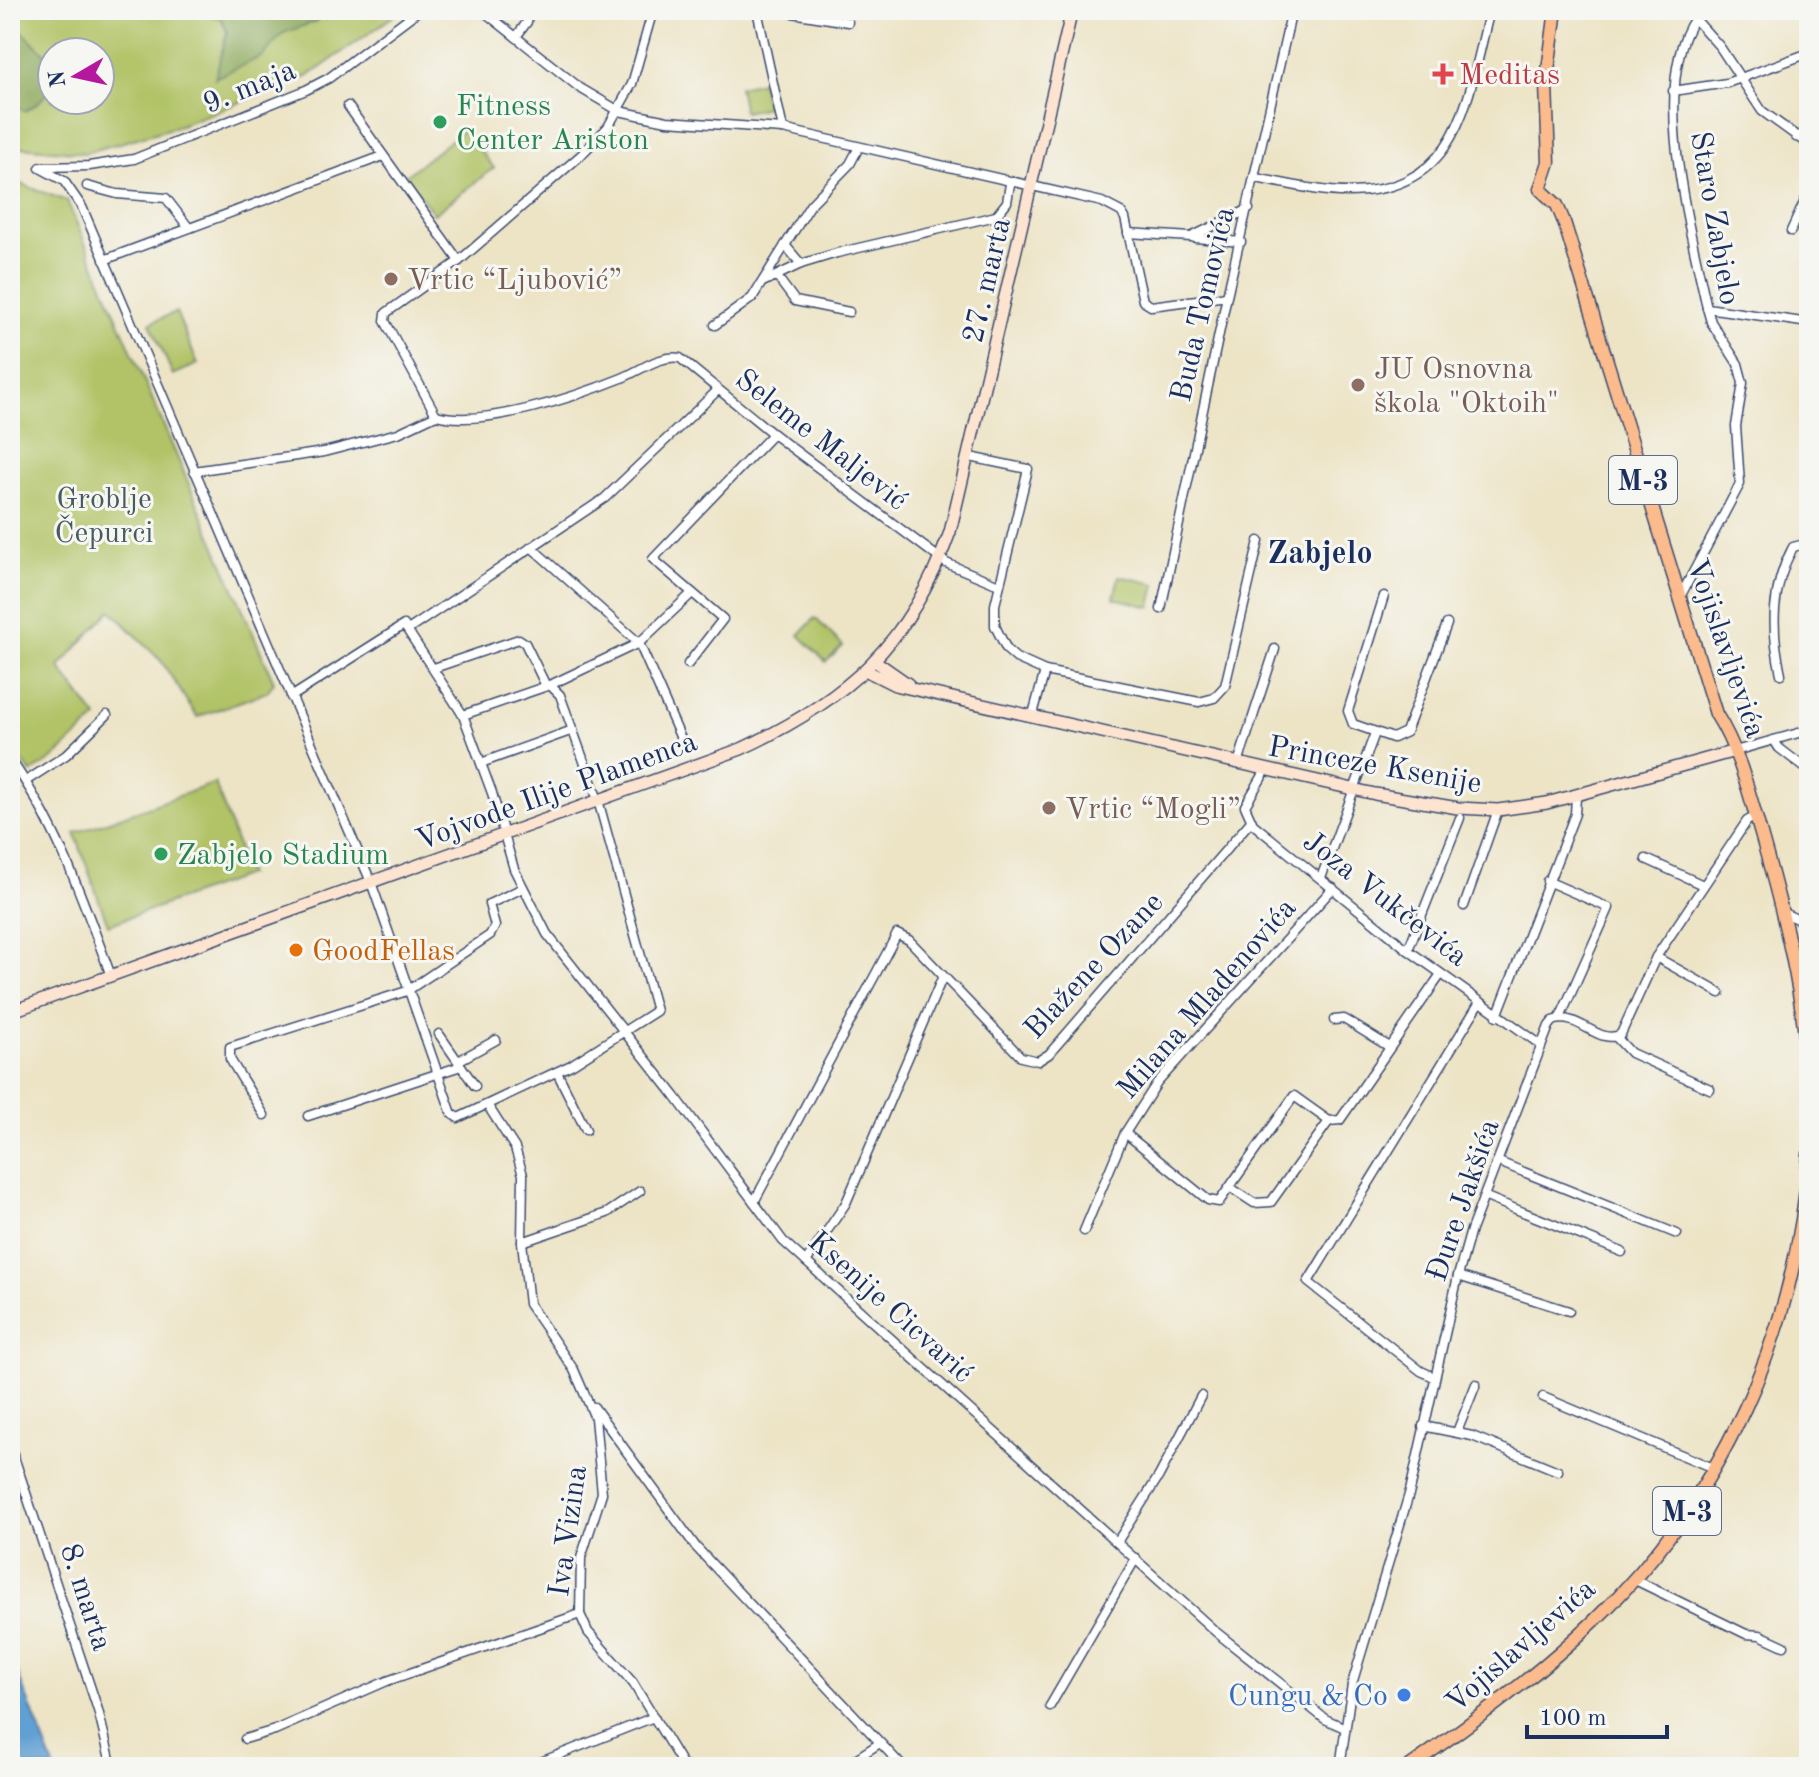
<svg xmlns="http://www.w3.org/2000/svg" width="1819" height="1777" viewBox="0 0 1819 1777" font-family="'Old Standard TT',serif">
<rect width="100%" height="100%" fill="#f6f6f2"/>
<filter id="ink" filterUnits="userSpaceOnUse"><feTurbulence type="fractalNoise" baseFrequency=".0125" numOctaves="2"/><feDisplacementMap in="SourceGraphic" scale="16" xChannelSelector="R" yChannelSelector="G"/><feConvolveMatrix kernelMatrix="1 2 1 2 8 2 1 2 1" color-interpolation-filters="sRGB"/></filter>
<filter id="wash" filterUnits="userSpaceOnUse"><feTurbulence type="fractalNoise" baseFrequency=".006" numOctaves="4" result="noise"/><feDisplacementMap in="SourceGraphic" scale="32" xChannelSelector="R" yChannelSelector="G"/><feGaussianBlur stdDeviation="1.8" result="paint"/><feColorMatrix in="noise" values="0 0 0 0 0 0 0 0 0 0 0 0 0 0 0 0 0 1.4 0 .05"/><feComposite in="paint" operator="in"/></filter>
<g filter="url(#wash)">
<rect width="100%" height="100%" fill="#ede4c6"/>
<!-- green -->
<g fill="#b1c366" stroke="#667962" stroke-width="2" fill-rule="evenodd">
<path d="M10,10H402L307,77L175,127L85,153L10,146ZM52,52H100V100H52Z"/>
<path d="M761,82L767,107L744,112L739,87Z"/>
<path d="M464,130L494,168L434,214L405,176Z"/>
<path d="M10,180L67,201L274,682L267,692L197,717L162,662L111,610L59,667L97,718L55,757L31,773L10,743Z"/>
<path d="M176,312L198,364L173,375L150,323Z"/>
<path d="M1119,576L1156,584L1151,607L1114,598Z"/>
<path d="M815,618L843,646L826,662L799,635Z"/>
<path d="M215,783L248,875L108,925L75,833Z"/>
</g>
<!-- forest -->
<g fill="#8ca95b" stroke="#546c5c" stroke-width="2">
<path d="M206,10H310L317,21L283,33L263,56L215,78L227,32L221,18L210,16Z"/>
<path d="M10,19L52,61C53,87 48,99 25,111L10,102Z"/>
</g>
<!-- water -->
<path fill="#61a0d3" stroke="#3e6898" stroke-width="2" d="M10,1654L54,1767H10Z"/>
</g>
<g filter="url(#ink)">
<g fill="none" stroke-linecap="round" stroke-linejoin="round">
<defs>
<g id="street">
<path d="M482,10L580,88L619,111L667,121L783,129L1102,202L1121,212L1125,218L1143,301L1151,306L1227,296"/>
<path d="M757,10L783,129"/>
<path d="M774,10L848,22"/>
<path d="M1687,10L1720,47L1762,111L1809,145"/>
<path d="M516,37L527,22L529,10"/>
<path d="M1673,91L1727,83L1809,53"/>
<path d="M348,106L459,261"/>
<path d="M1796,137L1809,131"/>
<path d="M41,167L89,166L134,159L306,90L329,78L419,10"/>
<path d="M40,168L64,181L82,207L371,882L452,1114L458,1118L571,1065L656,1011L598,800L560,695L550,685"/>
<path d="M1255,178C1285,183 1317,192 1347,192C1462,192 1467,98 1490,10"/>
<path d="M87,186L117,194L166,198L189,228"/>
<path d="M1791,231L1809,192"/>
<path d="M1128,233L1191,237L1249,209"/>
<path d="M1195,238L1241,242"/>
<path d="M785,245L801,264"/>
<path d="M104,260L383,156"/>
<path d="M778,278L795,301L849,312"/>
<path d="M765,281L801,264L837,253L996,216L1007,202L1010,184"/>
<path d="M1707,308L1809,323"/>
<path d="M715,325L752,298L811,204L850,164L858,149"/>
<path d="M436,415L385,321L386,313L459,261L581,155L608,127L632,84L653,10"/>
<path d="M970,457L1028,469L995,605V626L1007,650L1016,658L1045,671L1199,702L1214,698L1225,686L1259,541"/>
<path d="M194,471L324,452L398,433L436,415C484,428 575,397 622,378C641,370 659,355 680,358L773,434L946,563L999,585"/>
<path d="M531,547L639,643L682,741"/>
<path d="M1384,596L1348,711L1353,724L1393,738L1406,732L1447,624"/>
<path d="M1680,597L1740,484L1736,426L1743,383L1738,364L1711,322L1707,308C1691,232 1649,85 1695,18"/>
<path d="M1161,609L1227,296L1292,10"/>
<path d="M408,630L605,498L718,390"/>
<path d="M688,664L723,619L653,559L773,434"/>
<path d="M434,668L519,639L525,643L546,686"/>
<path d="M1781,674C1771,630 1771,588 1793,547L1809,543"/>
<path d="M291,697L404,625L463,715L492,793L514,869L547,934L675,1096L783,1241L1216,1632L1325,1719L1345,1728"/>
<path d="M1033,714L1045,671"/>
<path d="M463,715L550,685L639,643L691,594"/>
<path d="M1774,740L1779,748L1809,771"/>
<path d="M1735,751L1809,730"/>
<path d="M10,759C57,824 83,900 111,976"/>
<path d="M481,763L573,730"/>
<path d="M1238,763L1275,649"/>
<path d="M1266,770L1245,806L1253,824L1408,950L1541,1045"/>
<path d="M26,781L66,755L107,715"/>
<path d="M1646,859L1703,885"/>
<path d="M1321,878L1375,733"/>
<path d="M1547,881L1609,908L1560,1018"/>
<path d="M1464,906L1498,810"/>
<path d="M1783,913L1809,924"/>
<path d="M1408,950L1460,818"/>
<path d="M1656,957L1720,993"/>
<path d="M1497,1016L1575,814L1576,797"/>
<path d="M1334,1020L1344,1019L1388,1046"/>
<path d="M439,1034L475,1086"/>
<path d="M1616,1037L1631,1053L1710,1089"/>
<path d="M458,1061L496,1040"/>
<path d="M557,1072L586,1130"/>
<path d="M488,1106L515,1148L523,1175L522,1242L529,1304L574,1370L595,1418L602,1493L581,1558L580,1614L588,1632L633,1683L684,1767"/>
<path d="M264,1115L230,1059V1047L407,991L490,935L495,926L489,904L523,888"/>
<path d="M308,1116L461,1066"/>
<path d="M1125,1133L1208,1200L1219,1202L1294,1096L1329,1121L1340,1120L1441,974"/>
<path d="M1499,1162L1677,1234"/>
<path d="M1231,1188L1254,1203L1271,1202L1329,1121"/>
<path d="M1486,1197L1622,1252"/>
<path d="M754,1202L897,934L909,940L1021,1057L1038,1061L1049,1054L1251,821"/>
<path d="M1084,1231L1125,1133L1157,1083L1333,888"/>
<path d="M522,1242L607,1213L640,1191"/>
<path d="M806,1262L846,1203L943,976"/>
<path d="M1458,1276L1569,1311"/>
<path d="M1434,1377L1421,1371L1308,1282L1480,1002"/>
<path d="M1543,1397L1713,1468"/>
<path d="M594,1407L696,1547L903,1767"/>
<path d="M1423,1426L1472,1436L1558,1471"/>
<path d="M1457,1432L1476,1384"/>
<path d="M10,1445L98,1710L112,1767"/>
<path d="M1117,1542L1159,1476L1201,1396"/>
<path d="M1633,1579L1746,1634L1760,1635L1784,1646"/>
<path d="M1050,1706L1136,1558"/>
<path d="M245,1739L275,1730L387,1681L580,1614"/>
<path d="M528,1767L654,1717"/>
<path d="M843,1767L880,1743"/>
<path d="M1340,1767L1352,1684L1410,1491L1458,1276L1471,1230L1549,1026L1553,1021C1578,1011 1599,1047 1621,1034L1656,957L1747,821L1756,816"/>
</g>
<g id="secondary">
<path d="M875,661L908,684"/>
<path d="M867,671L895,685L1375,794L1458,808L1498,810L1547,803L1735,751"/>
<path d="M10,1012L741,749C847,700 910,644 950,532L1072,10"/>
</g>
<g id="primary">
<path d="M1556,10L1546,85L1549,162L1540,189L1557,205L1564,222L1716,714C1739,750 1749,793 1761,834C1784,915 1805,998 1809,1082"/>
<path d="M1409,1767C1473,1722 1538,1675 1595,1620C1721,1499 1798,1330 1809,1155"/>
</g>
</defs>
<!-- street casing -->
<use href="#street" stroke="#3a4a6e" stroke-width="11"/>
<!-- secondary casing -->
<use href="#secondary" stroke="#3a4a6e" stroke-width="14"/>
<!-- primary casing -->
<use href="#primary" stroke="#3a4a6e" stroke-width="15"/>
<!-- street -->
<use href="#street" stroke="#fff" stroke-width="8"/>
<!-- secondary -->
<use href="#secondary" stroke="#fde4d1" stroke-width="11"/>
<!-- primary -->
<use href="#primary" stroke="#fbbb8c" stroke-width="12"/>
</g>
</g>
<!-- markers -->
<path fill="#e0444e" stroke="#f6f6f2" stroke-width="3" d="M1439 62h8v8h8v8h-8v8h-8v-8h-8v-8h8z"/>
<g fill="#2e9e5b" stroke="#f6f6f2" stroke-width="3">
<circle cx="440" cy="122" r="8"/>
<circle cx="161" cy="854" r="8"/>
</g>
<g fill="#8d6e63" stroke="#f6f6f2" stroke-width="3">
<circle cx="391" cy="279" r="8"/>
<circle cx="1358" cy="385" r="8"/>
<circle cx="1049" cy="808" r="8"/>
</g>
<circle fill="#e8710a" stroke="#f6f6f2" stroke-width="3" cx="296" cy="950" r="8"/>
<circle fill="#3f7fe0" stroke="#f6f6f2" stroke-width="3" cx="1404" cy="1695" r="8"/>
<g text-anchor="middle" stroke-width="6" stroke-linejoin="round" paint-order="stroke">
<!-- shield labels -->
<g fill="#f6f6f2" stroke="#5d6b8a" stroke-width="2">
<rect x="1609" y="456" width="68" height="48" rx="6"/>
<rect x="1653" y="1487" width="68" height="48" rx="6"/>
</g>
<g font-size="28" font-weight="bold" fill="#1b2f5e">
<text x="1643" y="490">M-3</text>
<text x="1687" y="1521">M-3</text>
</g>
<!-- health labels -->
<g font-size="30" fill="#be3a42" stroke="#f6f6f2" text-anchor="start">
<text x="1459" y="84">Meditas</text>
</g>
<!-- street labels -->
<g font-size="30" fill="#1b2f5e" stroke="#f6f6f2">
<text transform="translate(249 86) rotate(-22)" y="10">9. maja</text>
<text transform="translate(1716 218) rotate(80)" y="10">Staro Zabjelo</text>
<text transform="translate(986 280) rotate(-77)" y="10">27. marta</text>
<text transform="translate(1202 304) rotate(-77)" y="10">Buda Tomovića</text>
<text transform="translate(822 439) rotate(38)" y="10">Seleme Maljević</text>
<text transform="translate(1727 648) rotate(71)" y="10">Vojislavljevića</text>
<text transform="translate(1375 764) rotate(10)" y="10">Princeze Ksenije</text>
<text transform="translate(556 790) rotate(-20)" y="10">Vojvode Ilije Plamenca</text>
<text transform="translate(1386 898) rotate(38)" y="10">Joza Vukčevića</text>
<text transform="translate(1093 965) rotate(-47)" y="10">Blažene Ozane</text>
<text transform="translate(1206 998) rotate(-49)" y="10">Milana Mladenovića</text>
<text transform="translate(1462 1200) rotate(-71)" y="10">Đure Jakšića</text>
<text transform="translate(891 1306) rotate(42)" y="10">Ksenije Cicvarić</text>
<text transform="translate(567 1531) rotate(-82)" y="10">Iva Vizina</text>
<text transform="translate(87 1597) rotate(72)" y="10">8. marta</text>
<text transform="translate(1520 1645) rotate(-41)" y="10">Vojislavljevića</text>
</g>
<!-- leisure labels -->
<g font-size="30" fill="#27864d" stroke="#f6f6f2" text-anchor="start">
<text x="456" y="115">Fitness<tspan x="456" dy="34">Center Ariston</tspan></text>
<text x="177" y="864">Zabjelo Stadium</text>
</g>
<!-- education labels -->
<g font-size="30" fill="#785e54" stroke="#f6f6f2" text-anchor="start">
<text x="407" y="289">Vrtic “Ljubović”</text>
<text x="1374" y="378">JU Osnovna<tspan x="1374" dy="34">škola "Oktoih"</tspan></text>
<text x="1065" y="818">Vrtic “Mogli”</text>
</g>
<!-- park labels -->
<g font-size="30" fill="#485b60" stroke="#f6f6f2">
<text x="104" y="508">Groblje<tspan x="104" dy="34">Čepurci</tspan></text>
</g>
<!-- food labels -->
<g font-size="30" fill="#c56008" stroke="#f6f6f2" text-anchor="start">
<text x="312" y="960">GoodFellas</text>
</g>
<!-- shop labels -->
<g font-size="30" fill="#366cbe" stroke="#f6f6f2" text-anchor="end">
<text x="1388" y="1705">Cungu &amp; Co</text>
</g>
<!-- neighbourhood labels -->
<g font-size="32" font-weight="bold" fill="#1b2f5e" stroke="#f6f6f2">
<text x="1320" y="563">Zabjelo</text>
</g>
</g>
<!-- margin -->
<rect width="1819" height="1777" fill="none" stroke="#f6f6f2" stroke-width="40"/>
<!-- north arrow -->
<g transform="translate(76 76) rotate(261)"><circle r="38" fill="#f6f6f2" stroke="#9ea6b7" stroke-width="2"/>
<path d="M0-6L14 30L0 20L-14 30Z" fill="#b5179e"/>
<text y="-12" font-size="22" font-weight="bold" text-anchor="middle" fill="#1b2f5e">N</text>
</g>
<!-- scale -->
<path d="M1527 1725v12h140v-12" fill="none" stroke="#1b2f5e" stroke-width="4"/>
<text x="1539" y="1725" font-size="24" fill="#1b2f5e" stroke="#f6f6f2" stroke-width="6" paint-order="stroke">100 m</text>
</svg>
